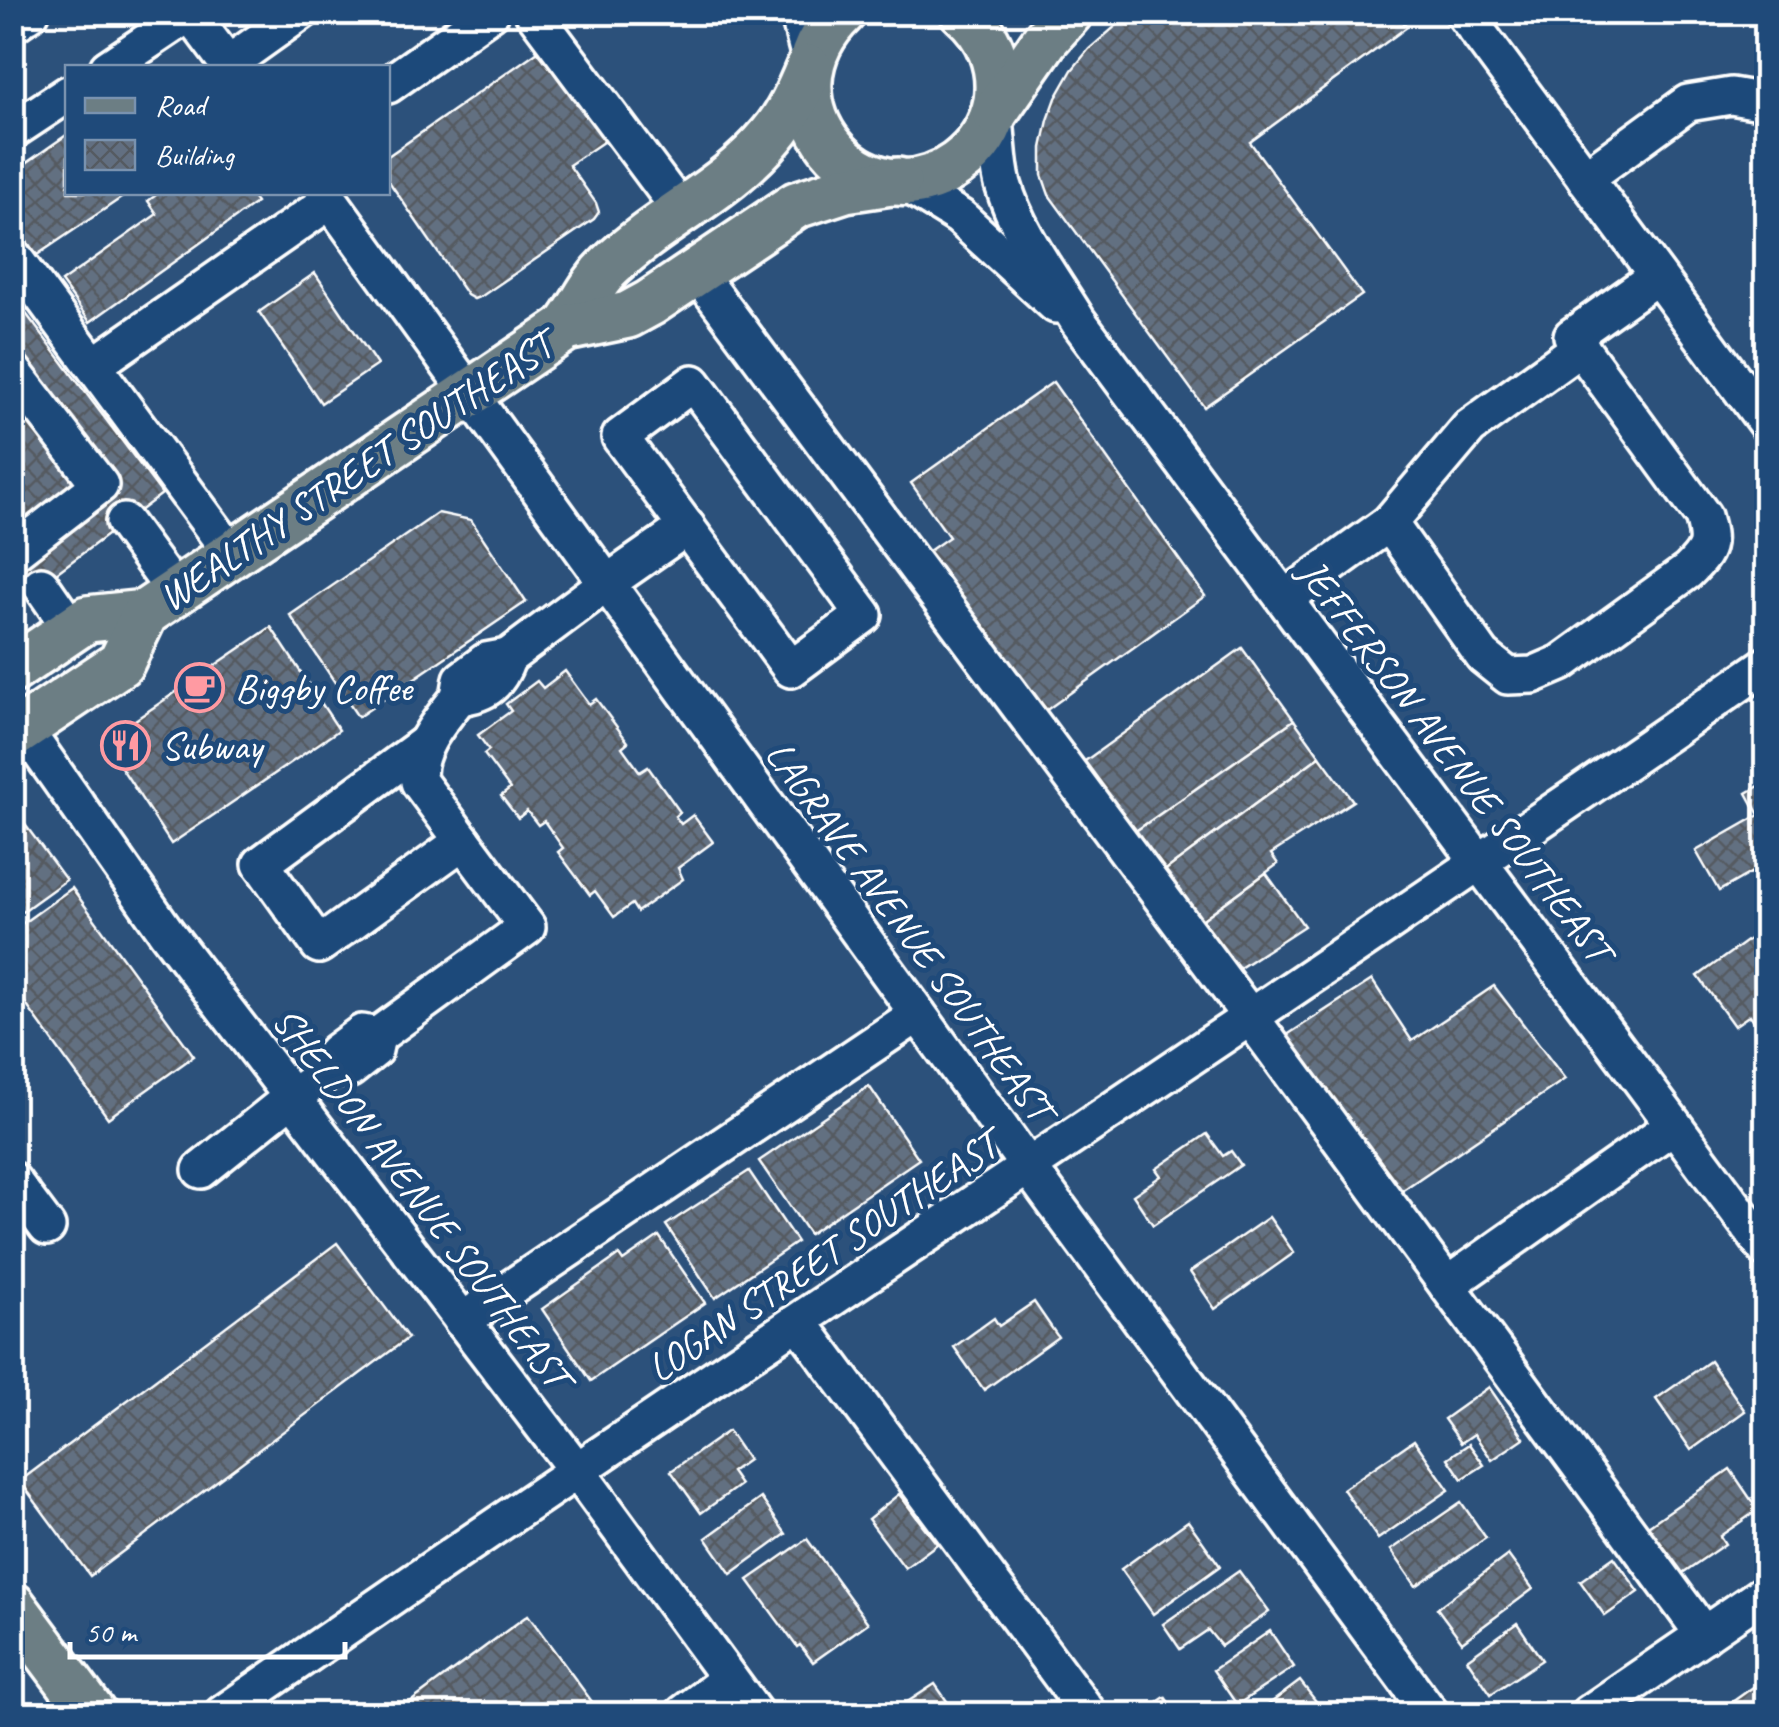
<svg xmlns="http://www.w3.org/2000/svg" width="1779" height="1727" viewBox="0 0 1779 1727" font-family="Caveat,sans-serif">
<defs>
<pattern id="building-cross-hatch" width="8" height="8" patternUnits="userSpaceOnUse" patternTransform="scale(2.5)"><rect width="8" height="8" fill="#626f81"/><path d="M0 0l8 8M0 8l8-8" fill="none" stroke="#555a61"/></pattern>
</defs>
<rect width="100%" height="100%" fill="#2c517b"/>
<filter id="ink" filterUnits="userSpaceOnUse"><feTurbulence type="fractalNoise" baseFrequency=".01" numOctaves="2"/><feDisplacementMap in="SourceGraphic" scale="20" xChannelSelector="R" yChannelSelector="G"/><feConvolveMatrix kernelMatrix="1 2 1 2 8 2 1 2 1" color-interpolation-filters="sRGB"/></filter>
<g filter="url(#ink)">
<!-- building -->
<g fill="url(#building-cross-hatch)" stroke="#fff" stroke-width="2.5">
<path d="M1132,12H1396L1407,27L1250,142L1362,295L1204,407L1049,195L1042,175V148L1048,120L1056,98L1072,70L1089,49Z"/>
<path d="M541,49L606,140L569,165L596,203L599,212L594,219L482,296L474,299L467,295L388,180V156Z"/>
<path d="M68,134V192H130L37,255L12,222V173Z"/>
<path d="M160,192H248L256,203L90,322L61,282L157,214L148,201Z"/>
<path d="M315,273L377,365L321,403L259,312Z"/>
<path d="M12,295L162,494L12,606Z"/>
<path d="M1053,382L1205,596L1041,714L926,553L949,537L911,483Z"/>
<path d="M438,513L471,520L526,602L358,717L290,615Z"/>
<path d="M271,627L339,730L171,844L117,761L122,729Z"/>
<path d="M1242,648L1294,720L1130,835L1078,766Z"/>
<path d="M565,671L589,704L596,699L628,742L622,747L640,772L648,767L680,812L675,816L681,824L693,815L713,842L678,868L683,879L637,912L632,904L614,917L595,891L590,895L558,852L563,848L544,821L538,825L527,811L518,818L501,796L510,789L484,754L489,750L478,735L511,711L506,704L537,681L543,688Z"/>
<path d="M1294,720L1320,756L1159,875L1130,835Z"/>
<path d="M1320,756L1353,801L1271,854L1278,864L1196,924L1159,875Z"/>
<path d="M1766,782V864L1719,891L1696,851L1759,815L1747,793Z"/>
<path d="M12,807L66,880L12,919Z"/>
<path d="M1266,873L1304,926L1232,973L1196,924Z"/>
<path d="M72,888L194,1056L108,1118L12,985V931Z"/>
<path d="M1752,937L1766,958V1038L1750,1015L1734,1026L1698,976Z"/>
<path d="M1372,980L1412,1041L1494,986L1565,1079L1397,1194L1284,1037Z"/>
<path d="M869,1086L919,1159L809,1234L759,1161Z"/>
<path d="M1207,1134L1223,1156L1231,1151L1241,1165L1153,1225L1133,1195L1161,1176L1156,1169Z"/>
<path d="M749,1171L797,1242L715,1298L666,1225Z"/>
<path d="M1269,1217L1294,1253L1215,1309L1190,1272Z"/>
<path d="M659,1236L705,1303L591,1381L542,1309L619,1255L623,1261Z"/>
<path d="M337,1243L408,1338L90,1576L20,1481Z"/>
<path d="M1034,1302L1058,1337L984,1390L954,1347L994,1318L999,1326Z"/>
<path d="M1710,1361L1745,1411L1691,1450L1656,1399Z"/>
<path d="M1489,1387L1524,1438L1492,1460L1474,1434L1461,1443L1444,1419Z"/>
<path d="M728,1431L748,1460L731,1472L740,1485L701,1513L671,1471Z"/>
<path d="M1414,1440L1449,1490L1378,1539L1343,1489Z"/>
<path d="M1469,1444L1484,1465L1462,1479L1448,1458Z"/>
<path d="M1730,1469L1758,1510L1720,1536L1725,1544L1678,1576L1645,1528Z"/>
<path d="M899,1494L937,1544L905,1568L868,1519Z"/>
<path d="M761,1498L786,1534L731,1574L706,1538Z"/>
<path d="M1461,1502L1486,1538L1416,1586L1391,1550Z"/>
<path d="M1188,1521L1220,1566L1153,1614L1121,1569Z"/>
<path d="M807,1539L868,1623L813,1662L800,1645L797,1647L748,1580Z"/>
<path d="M1508,1555L1533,1589L1462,1642L1437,1608Z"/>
<path d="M1614,1557L1639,1592L1605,1616L1580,1581Z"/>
<path d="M1239,1571L1269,1612L1221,1646L1208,1630L1180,1649L1163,1624Z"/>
<path d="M528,1615L601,1714H394Z"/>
<path d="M1517,1623L1542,1660L1491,1694L1467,1659Z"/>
<path d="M1270,1631L1294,1667L1237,1705L1213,1670Z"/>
<path d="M1766,1678V1714H1720L1718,1712Z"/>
<path d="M1300,1681L1326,1714H1256Z"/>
<path d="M935,1684L956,1714H889Z"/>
<path d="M1165,1697L1177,1714H1140Z"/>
</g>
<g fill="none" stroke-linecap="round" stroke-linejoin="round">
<defs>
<g id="minor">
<path d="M189,12L231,68"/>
<path d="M533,12L681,211"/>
<path d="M798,12L811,62"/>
<path d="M1463,12L1766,423"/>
<path d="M12,25L31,12"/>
<path d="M228,64L301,12"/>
<path d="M108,68L190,13"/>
<path d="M388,85L491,12"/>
<path d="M994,114C998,137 997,162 1003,184C1017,233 1052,278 1078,321L1766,1249"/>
<path d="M12,131L68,94"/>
<path d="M1585,178L1688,103L1731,96L1766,102"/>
<path d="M902,181L960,217L1056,305"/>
<path d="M324,192L1046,1191L1431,1714"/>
<path d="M12,255L232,554"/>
<path d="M696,271L1251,1018L1704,1635"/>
<path d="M94,365L330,201"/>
<path d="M12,370L100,485L16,550L12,545"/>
<path d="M693,383L864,615L791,669L620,437Z"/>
<path d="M124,522L175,592"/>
<path d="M1389,523L1483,656L1508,676L1533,675L1561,663L1688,571C1709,550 1711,544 1703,516L1572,336L1657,276"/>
<path d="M41,585L72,630"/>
<path d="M1284,599L1389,523L1470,427L1581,347"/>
<path d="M508,657L607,583L687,527"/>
<path d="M508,657C499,683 487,694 459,697L462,679L486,661Z"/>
<path d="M24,729L167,933L578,1472L755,1714"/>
<path d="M426,743L261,864L319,945L463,841"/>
<path d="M362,1033L377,1036L374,1050L350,1069L333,1068L336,1052Z"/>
<path d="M377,1036L527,927L419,782C413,751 441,720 459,697"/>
<path d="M201,1170L292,1097L333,1068"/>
<path d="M12,1180L47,1227"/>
<path d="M1447,1285L1674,1125"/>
<path d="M462,1321L918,1014"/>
<path d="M799,1322L1089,1714"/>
<path d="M222,1714C733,1359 1255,1020 1766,665"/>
<path d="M683,1714L729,1679"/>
<path d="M1588,1714L1766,1592"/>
</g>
<g id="major">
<path d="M843,12C751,100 864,231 957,164C979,148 992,127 997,101C1002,67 989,34 963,12"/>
<path d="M995,112L1045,40L1070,12"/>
<path d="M566,328C582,308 591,284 610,266C660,218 728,189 772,135C789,115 799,92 809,68"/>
<path d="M12,670L87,619L145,613"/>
<path d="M12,736L121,663L145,613L566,328L628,315L650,303L796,205L845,189L898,181"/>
<path d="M12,1605L93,1714"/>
</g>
</defs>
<!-- minor casing -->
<use href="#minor" stroke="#fff" stroke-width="42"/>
<!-- major casing -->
<use href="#major" stroke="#fff" stroke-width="52"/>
<!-- minor -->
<use href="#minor" stroke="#1f4a7a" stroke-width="35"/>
<!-- major -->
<use href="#major" stroke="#6c7e84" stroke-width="45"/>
</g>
</g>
<!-- icons -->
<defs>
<symbol id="cafe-ring" viewBox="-11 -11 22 22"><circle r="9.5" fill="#1f4a7a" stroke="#ff9aa2" stroke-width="1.5"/><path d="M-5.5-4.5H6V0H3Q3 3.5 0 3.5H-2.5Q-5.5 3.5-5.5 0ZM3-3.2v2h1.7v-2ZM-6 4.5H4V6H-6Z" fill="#ff9aa2"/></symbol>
<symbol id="restaurant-ring" viewBox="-11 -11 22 22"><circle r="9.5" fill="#1f4a7a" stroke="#ff9aa2" stroke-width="1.5"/><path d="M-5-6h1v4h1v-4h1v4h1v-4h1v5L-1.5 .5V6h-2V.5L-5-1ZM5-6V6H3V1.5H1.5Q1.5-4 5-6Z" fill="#ff9aa2"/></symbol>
</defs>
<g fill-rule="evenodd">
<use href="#cafe-ring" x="172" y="660" width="55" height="55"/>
<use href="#restaurant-ring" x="98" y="718" width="55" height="55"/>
</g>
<g text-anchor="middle" stroke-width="10" stroke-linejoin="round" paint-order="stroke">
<!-- street labels -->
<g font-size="40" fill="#fff" stroke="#1f4a7a">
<text transform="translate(355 471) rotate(-34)" y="14">WEALTHY STREET SOUTHEAST</text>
<text transform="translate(1456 760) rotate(53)" y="14">JEFFERSON AVENUE SOUTHEAST</text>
<text transform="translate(910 930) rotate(54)" y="14">LAGRAVE AVENUE SOUTHEAST</text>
<text transform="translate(422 1197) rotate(53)" y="14">SHELDON AVENUE SOUTHEAST</text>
<text transform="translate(822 1256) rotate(-34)" y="14">LOGAN STREET SOUTHEAST</text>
</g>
<!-- poi labels -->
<g font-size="40" fill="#fff" stroke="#1f4a7a" text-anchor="start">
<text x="235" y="701">Biggby Coffee</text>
<text x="161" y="759">Subway</text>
</g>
</g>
<!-- margin -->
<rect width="1779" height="1727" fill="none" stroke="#1f4a7a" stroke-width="50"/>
<rect x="25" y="25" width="1729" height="1677" fill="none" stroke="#fff" stroke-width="4" filter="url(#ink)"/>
<!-- legend -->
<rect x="65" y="65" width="325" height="130" fill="#1f4a7a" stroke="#7992af" stroke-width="2.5"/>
<rect x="85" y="98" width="50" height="15" fill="#6c7e84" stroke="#7992af" stroke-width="2.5"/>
<text x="155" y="115" font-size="30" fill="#ffffff">Road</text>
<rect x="85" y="140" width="50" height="30" fill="url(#building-cross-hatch)" stroke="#7992af" stroke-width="2.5"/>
<text x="155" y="165" font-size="30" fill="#ffffff">Building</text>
<!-- scale -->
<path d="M70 1642v15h275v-15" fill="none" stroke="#ffffff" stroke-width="5"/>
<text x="85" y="1642" font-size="30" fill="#ffffff" stroke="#1f4a7a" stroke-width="8" paint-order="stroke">50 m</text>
</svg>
